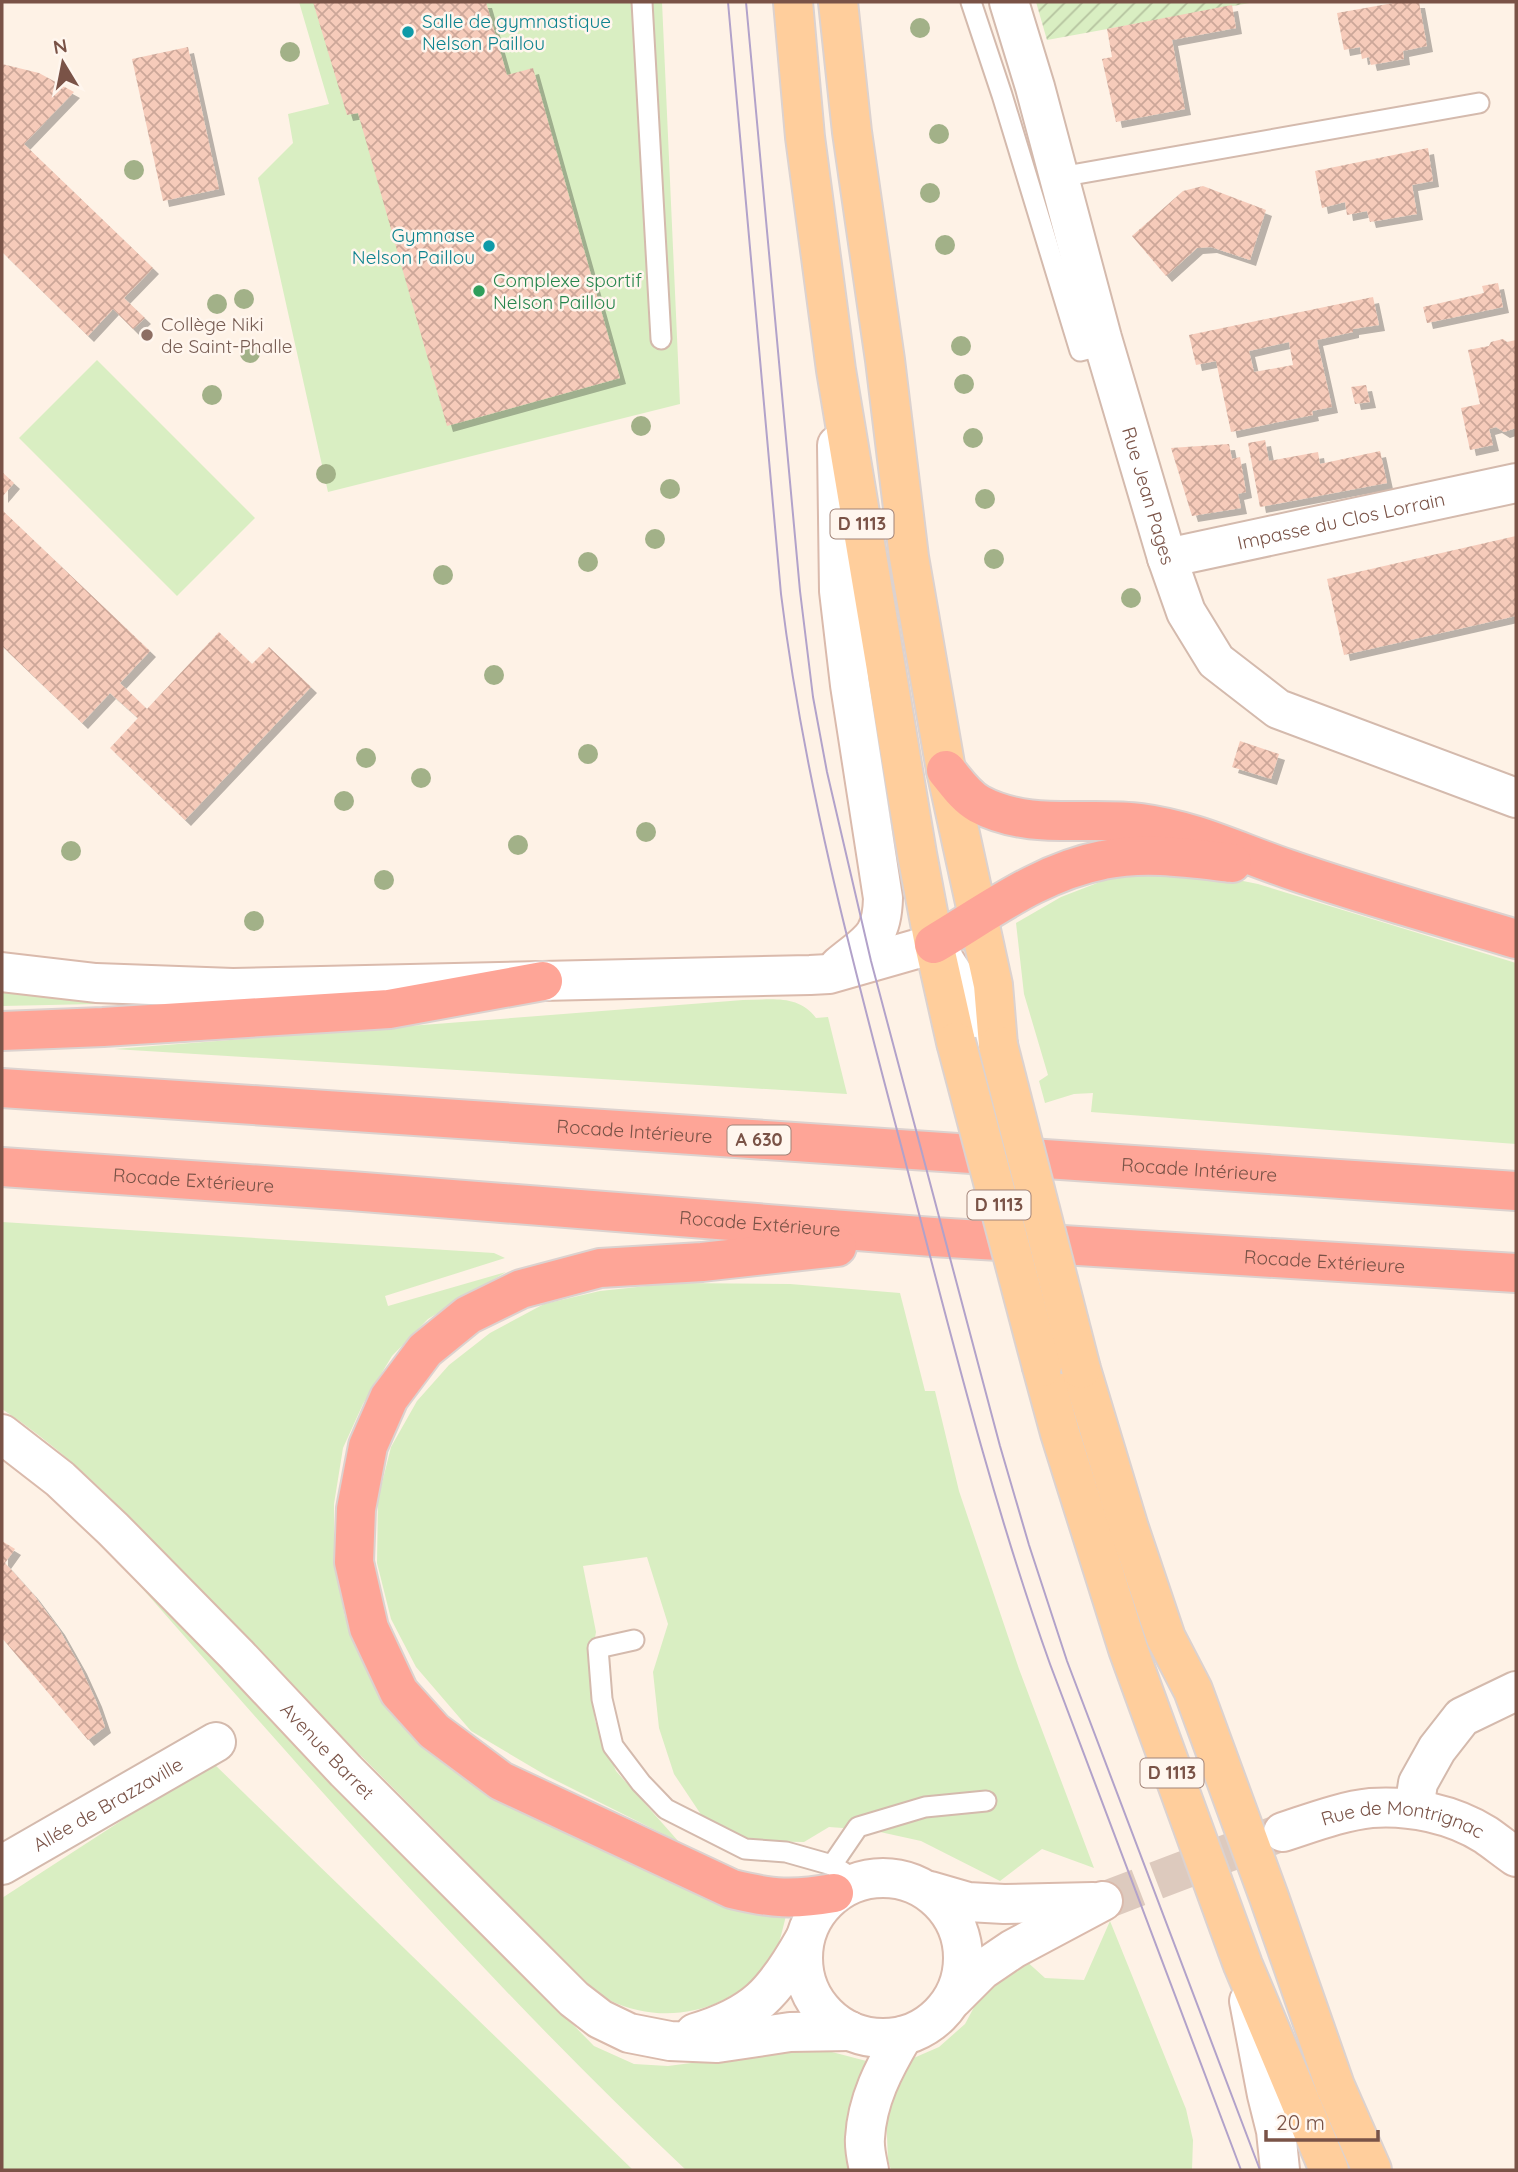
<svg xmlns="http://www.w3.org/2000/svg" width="1518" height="2172" viewBox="0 0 1518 2172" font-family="Quicksand,sans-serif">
<defs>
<pattern id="garden-furrows" width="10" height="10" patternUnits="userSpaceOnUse" patternTransform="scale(1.75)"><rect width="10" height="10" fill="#d9eec2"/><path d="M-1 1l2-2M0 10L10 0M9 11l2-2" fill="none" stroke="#b5c39f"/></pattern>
<pattern id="building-cross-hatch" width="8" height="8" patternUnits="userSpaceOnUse" patternTransform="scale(1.75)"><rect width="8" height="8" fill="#f6cbba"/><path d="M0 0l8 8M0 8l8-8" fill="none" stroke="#cca799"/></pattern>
<filter id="shadow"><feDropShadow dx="6" dy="6" stdDeviation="0" flood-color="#0004"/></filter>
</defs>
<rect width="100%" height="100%" fill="#fef2e6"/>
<!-- grass -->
<g fill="#d9eec2">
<path d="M299,2H662L680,404L328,492L258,178L293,143L288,114L329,104Z"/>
<path d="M97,360L255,518L177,596L19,438Z"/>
<path d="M1148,873H1203L1258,884L1516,963V1144L1091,1112L1093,1093L1074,1094L1045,1103L1039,1081L1048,1075L1024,994L1016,923L1061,897L1105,880Z"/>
<path d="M2,982L101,995L96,1004L2,1006Z"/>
<path d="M743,1000C771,1000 798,994 816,1018L828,1017L847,1094L114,1049Z"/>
<path d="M2,1222L494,1253L505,1258L385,1296L388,1306L506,1272L428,1319L392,1356L363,1404L343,1448L334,1504V1561L345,1617L368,1669L403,1722L787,1912C783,1926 780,1946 772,1958C735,2011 667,2028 609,2000C597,1994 585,1983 574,1974C467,1860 354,1750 244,1637C167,1558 95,1470 2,1409Z"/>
<path d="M675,1283L790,1284L900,1293L925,1391H935L959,1491L1019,1669L1094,1868L1042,1849L1000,1881L921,1841L871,1830L829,1827L804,1842L753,1841L704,1819L674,1774L659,1728L653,1672L668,1624L647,1557L583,1566L596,1632L590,1666L595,1721L616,1771L679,1842L547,1776L471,1731L416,1667L391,1619L377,1563L378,1499L391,1447L417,1401L449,1365L490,1333L544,1304L600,1291Z"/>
<path d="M119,1562L594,2046L634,2064L668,2066L730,2058L810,2042L832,2052L874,2063L847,2154L849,2170H686C484,1980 302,1770 119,1562Z"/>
<path d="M212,1762L633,2170H2V1898Z"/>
<path d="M1110,1921L1186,2109L1193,2140L1192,2170H891L888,2160L886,2113L909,2060L939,2047L965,2024L987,1983L1024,1959L1045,1978L1084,1980Z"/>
</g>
<!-- garden -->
<path fill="url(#garden-furrows)" d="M1036,2H1255L1047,40Z"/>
<!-- building -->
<g fill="url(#building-cross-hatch)" fill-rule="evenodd" filter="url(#shadow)">
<path d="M313,2H486L507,75L533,68L620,378L447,426L358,113L347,115Z"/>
<path d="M1399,2H1419L1427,46L1403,51L1404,59L1371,65L1369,57L1362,59L1360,47L1344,50L1337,13Z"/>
<path d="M1232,5L1236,28L1172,40L1185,109L1116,122L1102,59L1112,57L1107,29Z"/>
<path d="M188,47L219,189L163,201L132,59Z"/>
<path d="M2,64L39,73L74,92L24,144L153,268L124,298L145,318L133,329L113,309L88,336L2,252Z"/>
<path d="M1428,148L1433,181L1412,185L1417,214L1370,222L1367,211L1347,215L1345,202L1322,208L1315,171Z"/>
<path d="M1203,186L1266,210L1250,260L1211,247L1197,248L1166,276L1132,236L1183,191Z"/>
<path d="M1498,283L1503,307L1427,323L1423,307L1484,293L1482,286Z"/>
<path d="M1373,297L1379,325L1353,329V332L1317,340L1332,407L1312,411L1313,415L1231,432L1216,361L1196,365L1189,335ZM1289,342L1293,365L1254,372L1249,351Z"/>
<path d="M1503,339L1507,342L1516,340V428L1504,432L1496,427L1489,429L1493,445L1470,450L1461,408L1480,404L1468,350L1489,346L1491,342Z"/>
<path d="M1366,385L1370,402L1355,404L1351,387Z"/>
<path d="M1265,440L1269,461L1318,452L1320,464L1380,451L1387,483L1260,507L1248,443Z"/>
<path d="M1229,444L1232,459L1240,457L1246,492L1238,494L1241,508L1192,516L1171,448Z"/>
<path d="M2,472L14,483L2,497Z"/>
<path d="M2,510L150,651L120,683L147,709L219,632L252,664L269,647L311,687L185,820L110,748L138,718L110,693L82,723L2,646Z"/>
<path d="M1516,536V616L1344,655L1327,579Z"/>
<path d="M1240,741L1279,754L1271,779L1232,767Z"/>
<path d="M2,1541L15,1549L5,1563L33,1594L59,1629L81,1668L96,1701L105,1727L88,1740L2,1638Z"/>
</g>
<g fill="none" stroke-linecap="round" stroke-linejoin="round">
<!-- secondary-tunnel -->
<path stroke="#ddcabe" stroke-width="38" stroke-dasharray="38 19" stroke-linecap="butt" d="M1103,1901L1280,1833"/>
<defs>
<g id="lane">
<path d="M642,2L661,339"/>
<path d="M971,2L1002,95L1080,351L1104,345"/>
<path d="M1060,177L1479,103"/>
<path d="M634,1640L598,1648L602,1699L613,1746L641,1783L666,1809L745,1849L786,1852L832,1865L858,1827L925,1807L986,1801"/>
<path d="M832,1865L857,1881"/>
</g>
<g id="street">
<path id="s1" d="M1009,2L1035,87L1102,338L1167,558L1186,612L1216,661L1278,709L1516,798"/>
<path id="s2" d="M1167,558L1516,483"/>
<path d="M1414,1809L1418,1783L1437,1749L1462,1717L1516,1691"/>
<path id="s3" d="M2,1865L216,1742"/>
</g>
<g id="secondary">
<path d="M837,445L839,591L850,685L883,898C882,939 869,941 839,966"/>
<path d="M2,972L96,983L233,988L810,975L829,974L934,944L998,1045"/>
<path id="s4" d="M2,1434L60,1479L113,1529L237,1655L346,1771L574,1999L600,2019L629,2033L670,2041L717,2043L790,2032L850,2031"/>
<path id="s5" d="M1283,1832C1311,1823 1342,1811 1371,1808C1409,1805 1453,1814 1486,1835C1496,1842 1506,1850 1516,1857"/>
<circle cx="883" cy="1958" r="80"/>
<path d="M930,1891L968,1902L1004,1904L1093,1902"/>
<path d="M953,1999L982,1970L1013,1949L1103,1901"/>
<path d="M1249,2001L1267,2095L1276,2131L1280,2170"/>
<path d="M695,2033C755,2015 774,1993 804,1940"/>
<path d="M869,2170C867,2160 864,2148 865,2138C867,2100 884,2068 903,2036"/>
</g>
<g id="primary">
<path d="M793,2L805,137L836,370L917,854L934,944L956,1042"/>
<path d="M838,2L852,132L885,360L909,557L946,770L993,985L998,1045"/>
<path d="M1042,1367L1060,1433L1128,1649L1243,1965L1329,2170"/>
<path d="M1081,1369L1129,1528L1166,1638L1193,1690L1269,1897L1335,2086L1372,2170"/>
</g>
<g id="highway">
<path d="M946,770C956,782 965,796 979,804C1029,831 1088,816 1141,823C1194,830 1238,852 1288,869C1363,895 1440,916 1516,939"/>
<path d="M934,944C988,912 1040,872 1103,860C1145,851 1190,858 1232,863"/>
<path d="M2,1031L103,1027L389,1009L543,981"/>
<path id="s6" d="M2,1088L1516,1191"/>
<path id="s7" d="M2,1167L351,1191L933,1237L1516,1273"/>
<path d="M834,1893C793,1900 773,1899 732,1889L501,1781L434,1731L399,1692L369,1628L354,1562L356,1509L368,1446L389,1398L425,1350L468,1315L521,1289L600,1268L702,1262L837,1247"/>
</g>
</defs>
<!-- lane casing -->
<use href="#lane" stroke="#d4baad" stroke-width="23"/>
<!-- street casing -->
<use href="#street" stroke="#d4baad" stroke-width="42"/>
<!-- secondary casing -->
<use href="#secondary" stroke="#dabaac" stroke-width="42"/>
<!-- primary casing -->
<use href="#primary" stroke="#dcd2cf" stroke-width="42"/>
<!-- highway casing -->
<use href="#highway" stroke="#dcd2cf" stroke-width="42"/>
<!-- lane -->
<use href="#lane" stroke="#fff" stroke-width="19"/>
<!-- street -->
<use href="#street" stroke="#fff" stroke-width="38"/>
<!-- secondary -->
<use href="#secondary" stroke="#fff" stroke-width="38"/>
<!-- primary -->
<use href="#primary" stroke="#ffce9c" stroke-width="38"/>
<!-- highway -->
<use href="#highway" stroke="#fea597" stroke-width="38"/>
<!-- tram -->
<g stroke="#b2a2ca" stroke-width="2">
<path d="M728,2L781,594C805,789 857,979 907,1168C951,1335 992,1502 1050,1664L1241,2170"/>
<path d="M746,2L800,591L813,697L827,772L871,961L1000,1446L1029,1545L1067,1661L1260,2170"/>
</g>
<defs>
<g id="primary-bridge">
<path d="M956,1042L1042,1367"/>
<path d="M998,1045L1081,1369"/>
</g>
</defs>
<!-- primary-bridge casing -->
<use href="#primary-bridge" stroke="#dcd2cf" stroke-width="42" stroke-linecap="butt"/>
<!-- primary-bridge -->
<use href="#primary-bridge" stroke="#ffce9c" stroke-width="38"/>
</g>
<!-- trees -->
<g fill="#a2b188">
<circle cx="920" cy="28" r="10"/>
<circle cx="290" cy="52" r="10"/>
<circle cx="939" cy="134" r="10"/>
<circle cx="134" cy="170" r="10"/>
<circle cx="930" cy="193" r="10"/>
<circle cx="945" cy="245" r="10"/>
<circle cx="244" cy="299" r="10"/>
<circle cx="217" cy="304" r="10"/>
<circle cx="961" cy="346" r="10"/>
<circle cx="250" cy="353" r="10"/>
<circle cx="964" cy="384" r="10"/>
<circle cx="212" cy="395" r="10"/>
<circle cx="641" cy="426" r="10"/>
<circle cx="973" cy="438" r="10"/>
<circle cx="326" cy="474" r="10"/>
<circle cx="670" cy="489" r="10"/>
<circle cx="985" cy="499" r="10"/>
<circle cx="655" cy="539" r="10"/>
<circle cx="994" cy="559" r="10"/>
<circle cx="588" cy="562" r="10"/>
<circle cx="443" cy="575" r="10"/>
<circle cx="1131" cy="598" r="10"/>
<circle cx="494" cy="675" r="10"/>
<circle cx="588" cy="754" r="10"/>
<circle cx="366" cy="758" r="10"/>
<circle cx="421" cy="778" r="10"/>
<circle cx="344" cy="801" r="10"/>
<circle cx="646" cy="832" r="10"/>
<circle cx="518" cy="845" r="10"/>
<circle cx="71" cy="851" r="10"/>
<circle cx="384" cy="880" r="10"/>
<circle cx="254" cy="921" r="10"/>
</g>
<!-- markers -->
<g fill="#0f9aa8" stroke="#fff6ee" stroke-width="2.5">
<circle cx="408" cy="32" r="7"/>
<circle cx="489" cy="246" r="7"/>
</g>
<circle fill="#2e9e5b" stroke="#fff6ee" stroke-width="2.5" cx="479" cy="291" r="7"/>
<circle fill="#8d6e63" stroke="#fff6ee" stroke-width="2.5" cx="147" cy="335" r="7"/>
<g text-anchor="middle" stroke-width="5" stroke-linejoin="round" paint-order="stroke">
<!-- shield labels -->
<g fill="#fff6ee" stroke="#a28479" stroke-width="2">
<rect x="830.5" y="509.5" width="63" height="29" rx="5"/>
<rect x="727.5" y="1125.5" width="63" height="29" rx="5"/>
<rect x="967.5" y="1190.5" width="63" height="29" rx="5"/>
<rect x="1140.5" y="1758.5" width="63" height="29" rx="5"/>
</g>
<g font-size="18" font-weight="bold" fill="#7a5347">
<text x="862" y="530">D 1113</text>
<text x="759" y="1146">A 630</text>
<text x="999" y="1211">D 1113</text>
<text x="1172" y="1779">D 1113</text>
</g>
<!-- culture labels -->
<g font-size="19" fill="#0d838f" stroke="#fff6ee" text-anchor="start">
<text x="422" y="28">Salle de gymnastique<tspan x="422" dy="22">Nelson Paillou</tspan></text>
<text x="475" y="242" text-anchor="end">Gymnase<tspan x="475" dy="22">Nelson Paillou</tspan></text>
</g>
<!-- leisure labels -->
<g font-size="19" fill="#27864d" stroke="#fff6ee" text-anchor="start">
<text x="493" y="287">Complexe sportif<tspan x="493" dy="22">Nelson Paillou</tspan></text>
</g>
<!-- education labels -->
<g font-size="19" fill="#785e54" stroke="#fff6ee" text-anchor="start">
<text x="161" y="331">Collège Niki<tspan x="161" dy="22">de Saint-Phalle</tspan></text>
</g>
<!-- street labels -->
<g font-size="19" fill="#7a5347" stroke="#fff6ee">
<text dy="7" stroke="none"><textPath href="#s1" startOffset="513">Rue Jean Pages</textPath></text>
<text dy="7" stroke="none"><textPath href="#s2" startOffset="178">Impasse du Clos Lorrain</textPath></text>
<text dy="7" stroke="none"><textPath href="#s6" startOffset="634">Rocade Intérieure</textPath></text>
<text dy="7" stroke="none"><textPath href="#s6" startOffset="1200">Rocade Intérieure</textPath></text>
<text dy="7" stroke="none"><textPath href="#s7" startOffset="192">Rocade Extérieure</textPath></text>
<text dy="7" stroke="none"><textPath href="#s7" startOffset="760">Rocade Extérieure</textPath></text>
<text dy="7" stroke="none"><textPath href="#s7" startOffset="1326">Rocade Extérieure</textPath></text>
<text dy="7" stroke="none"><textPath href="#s4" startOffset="455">Avenue Barret</textPath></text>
<text dy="7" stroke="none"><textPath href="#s3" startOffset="122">Allée de Brazzaville</textPath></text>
<text dy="7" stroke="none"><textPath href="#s5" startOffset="124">Rue de Montrignac</textPath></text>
</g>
</g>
<!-- border -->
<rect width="1518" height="2172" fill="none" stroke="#7a5347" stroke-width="7"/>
<!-- north arrow -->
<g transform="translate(63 63) rotate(350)" stroke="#fff6ee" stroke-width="5" paint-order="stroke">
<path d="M0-5L12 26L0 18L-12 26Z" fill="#7a5347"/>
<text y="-10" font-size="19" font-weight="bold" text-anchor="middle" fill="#7a5347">N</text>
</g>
<!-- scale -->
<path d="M1266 2130v10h112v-10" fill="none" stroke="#7a5347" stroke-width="3.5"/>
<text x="1276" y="2130" font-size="21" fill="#7a5347" stroke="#fff6ee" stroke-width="5" paint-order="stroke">20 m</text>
</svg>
